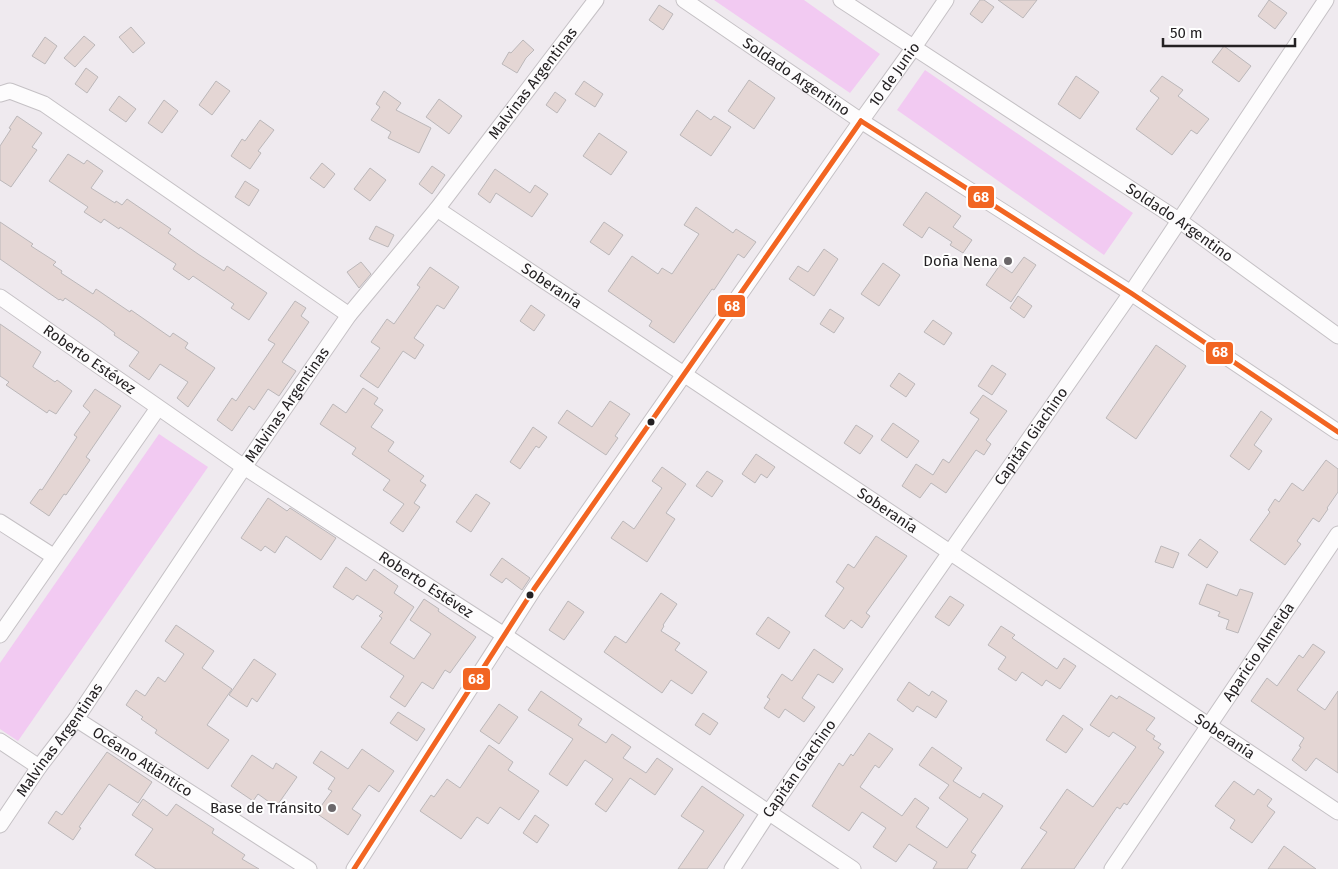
<svg xmlns="http://www.w3.org/2000/svg" width="1338" height="869" viewBox="0 0 1338 869" font-family="'Fira Sans',sans-serif">
<rect width="100%" height="100%" fill="#efeaef"/>
<!-- green -->
<g fill="#f2caf2">
<path d="M714,0H804L880,54L850,93Z"/>
<path d="M925,70L1133,213L1104,255L897,110Z"/>
<path d="M159,434L208,467L18,741L0,729V663Z"/>
</g>
<!-- building -->
<g fill="#e4d6d4" stroke="#bbb7b9">
<path d="M980,0H984L994,7L982,23L970,14Z"/>
<path d="M998,0H1037L1023,18Z"/>
<path d="M1269,0L1287,13L1275,29L1258,16Z"/>
<path d="M659,5L673,14L663,30L649,20Z"/>
<path d="M131,27L145,43L133,53L119,37Z"/>
<path d="M84,36L95,45L75,67L64,58Z"/>
<path d="M45,37L57,46L45,64L32,56Z"/>
<path d="M523,40L534,50L526,58L517,73L502,64L509,52L511,53Z"/>
<path d="M1224,46L1251,66L1239,82L1212,62Z"/>
<path d="M86,68L98,77L87,93L75,84Z"/>
<path d="M1076,76L1099,92L1080,119L1058,104Z"/>
<path d="M1162,76L1183,90L1178,96L1209,119L1197,134L1191,130L1172,155L1136,129L1159,98L1150,91Z"/>
<path d="M749,80L775,98L754,129L728,111Z"/>
<path d="M216,81L230,91L212,115L199,105Z"/>
<path d="M584,81L603,94L595,107L575,94Z"/>
<path d="M384,91L401,103L396,110L431,128L419,153L388,138L391,132L371,120L380,107L376,104Z"/>
<path d="M555,92L566,100L557,113L546,105Z"/>
<path d="M119,96L136,109L126,122L109,110Z"/>
<path d="M439,99L462,116L449,134L426,117Z"/>
<path d="M164,100L178,111L162,133L148,123Z"/>
<path d="M697,110L711,120L714,116L731,127L711,156L680,135Z"/>
<path d="M17,116L42,133L32,147L37,150L11,187L0,180V146L11,129L9,128Z"/>
<path d="M260,120L274,130L258,151L261,153L250,169L231,156L242,139L245,141Z"/>
<path d="M599,133L627,152L611,175L583,156Z"/>
<path d="M68,154L84,164L87,160L103,171L91,188L115,203L116,201L122,205L127,199L171,229L168,233L198,254L224,271L227,266L267,293L249,320L231,308L234,304L193,276L189,280L173,269L176,264L120,227L119,229L104,219L101,223L84,212L88,207L49,181Z"/>
<path d="M322,163L335,174L324,188L310,178Z"/>
<path d="M432,166L445,175L432,194L419,184Z"/>
<path d="M370,168L386,180L370,201L354,189Z"/>
<path d="M495,169L530,193L535,185L548,194L532,217L496,193L490,203L478,194Z"/>
<path d="M245,181L259,190L249,206L235,197Z"/>
<path d="M926,192L961,216L953,227L972,240L963,253L950,245L952,242L929,227L922,238L903,225Z"/>
<path d="M696,207L733,233L736,229L756,242L744,258L738,254L714,290L712,289L674,343L649,326L652,321L608,291L632,256L658,274L662,268L672,274L699,234L684,225Z"/>
<path d="M0,222L33,244L31,246L56,262L53,265L62,271L61,273L93,294L96,289L130,312L131,310L170,337L173,333L188,343L185,348L215,368L188,407L177,398L188,382L160,364L149,380L129,366L139,352L114,335L115,333L99,321L65,298L63,301L60,299L59,300L0,259Z"/>
<path d="M604,222L623,235L609,255L590,242Z"/>
<path d="M376,226L394,235L388,247L369,239Z"/>
<path d="M824,249L838,259L814,296L789,279L798,266L808,272Z"/>
<path d="M1024,257L1036,265L1011,302L986,285L1000,265L1012,273Z"/>
<path d="M361,262L371,274L359,288L347,272Z"/>
<path d="M883,263L900,275L879,306L861,294Z"/>
<path d="M430,267L459,287L444,309L437,305L414,338L424,345L415,359L403,351L378,388L360,376L380,348L371,342L387,319L394,324L420,287L417,285Z"/>
<path d="M1018,296L1032,306L1024,318L1010,308Z"/>
<path d="M295,301L306,308L301,316L309,322L282,362L296,371L279,396L268,389L254,410L249,406L232,431L217,420L232,398L236,401L275,344L268,340Z"/>
<path d="M531,305L545,315L534,331L520,321Z"/>
<path d="M830,309L844,318L834,333L820,324Z"/>
<path d="M933,320L952,333L944,345L924,332Z"/>
<path d="M0,324L41,352L33,366V367L55,382L57,380L72,391L56,414L49,410L47,413L6,385L9,382L0,376Z"/>
<path d="M1156,345L1186,366L1136,439L1106,418Z"/>
<path d="M992,365L1006,374L992,395L978,386Z"/>
<path d="M899,373L915,384L906,397L890,386Z"/>
<path d="M363,388L378,398L374,404L383,410L371,427L394,442L388,451L424,476L420,481L426,485L414,503L420,507L403,532L390,523L404,504L383,490L390,480L352,454L356,448L320,424L333,404L346,413Z"/>
<path d="M95,389L121,406L86,457L90,460L66,495L64,494L49,516L30,503L40,489L42,490L77,437L74,435L90,412L83,406Z"/>
<path d="M983,395L1007,411L986,440L991,444L984,455L976,450L946,493L931,483L920,498L902,486L916,464L933,475L943,459L949,463L979,419L970,413Z"/>
<path d="M610,401L630,414L615,436L618,438L606,455L558,423L567,410L592,427Z"/>
<path d="M1261,411L1272,419L1254,445L1262,451L1249,470L1230,456Z"/>
<path d="M893,423L919,441L907,458L881,440Z"/>
<path d="M856,425L873,436L860,454L844,443Z"/>
<path d="M533,427L547,437L539,448L536,446L520,469L510,462Z"/>
<path d="M756,454L775,467L767,478L761,474L755,483L742,474Z"/>
<path d="M1326,460L1338,469V492L1327,508L1328,509L1319,522L1313,518L1297,541L1301,544L1285,565L1250,540L1270,512L1268,510L1275,499L1279,502L1292,483L1303,491Z"/>
<path d="M662,467L686,484L666,513L675,519L647,562L611,538L623,521L634,529L662,488L652,481Z"/>
<path d="M707,471L723,481L712,497L696,486Z"/>
<path d="M476,494L490,503L471,532L456,522Z"/>
<path d="M268,498L287,511L290,508L336,538L321,560L286,536L275,553L265,546L261,551L241,538Z"/>
<path d="M876,536L907,556L866,613L870,616L862,628L851,620L844,629L825,616L844,588L836,582L848,564L854,568Z"/>
<path d="M1200,539L1218,552L1207,568L1188,555Z"/>
<path d="M1161,546L1179,553L1173,568L1155,562Z"/>
<path d="M502,558L530,578L522,590L506,578L502,583L490,575Z"/>
<path d="M346,567L366,581L374,569L398,586L394,593L414,607L390,643L414,659L431,634L410,620L424,599L439,609L438,611L476,637L450,673L445,670L433,689L422,682L405,707L390,697L404,676L361,647L382,618L379,616L383,612L357,595L353,600L333,587Z"/>
<path d="M1207,584L1237,596L1240,589L1253,593L1238,633L1226,629L1229,620L1218,616L1220,612L1199,604Z"/>
<path d="M661,593L677,604L663,625L664,626L661,631L680,643L675,650L707,672L692,694L671,680L662,693L604,652L615,636L626,643Z"/>
<path d="M950,596L964,605L949,626L935,617Z"/>
<path d="M568,601L584,612L564,640L549,630Z"/>
<path d="M768,617L790,632L779,649L756,634Z"/>
<path d="M176,625L214,651L202,668L232,689L207,725L229,740L208,769L155,733L157,730L141,719L143,717L126,705L136,690L145,696L158,677L165,682L184,654L165,641Z"/>
<path d="M1001,626L1015,635L1012,638L1057,669L1064,658L1076,666L1060,689L1046,680L1042,686L1022,672L1016,681L998,669L1006,657L988,645Z"/>
<path d="M1313,644L1325,652L1297,690L1325,710L1338,691V773L1316,758L1306,771L1292,760L1301,747L1299,746L1304,738L1251,701L1267,678L1277,686L1299,655L1303,658Z"/>
<path d="M814,649L843,669L833,683L818,674L802,698L815,707L804,722L785,709L779,718L764,708L770,699L767,697L782,674L792,681Z"/>
<path d="M254,659L276,674L257,702L252,698L247,707L229,695Z"/>
<path d="M909,682L929,696L932,691L947,701L936,718L917,706L913,712L897,700Z"/>
<path d="M541,691L582,719L578,725L606,743L612,734L631,747L623,758L646,773L657,758L673,769L655,795L630,778L606,812L595,804L613,779L585,760L567,786L549,774L573,739L528,710Z"/>
<path d="M1111,695L1117,699L1119,696L1155,718L1146,730L1155,736L1153,739L1161,744L1158,748L1164,752L1127,805L1124,803L1120,809L1117,807L1074,869H1021L1047,832L1040,828L1067,789L1093,807L1136,747L1113,732L1109,737L1090,725Z"/>
<path d="M499,704L518,717L499,744L480,731Z"/>
<path d="M398,712L425,729L417,741L390,723Z"/>
<path d="M703,713L718,723L710,735L695,725Z"/>
<path d="M1063,715L1083,729L1066,753L1046,740Z"/>
<path d="M869,733L893,749L879,768L875,765L860,787L902,816L915,798L929,808L916,827L947,848L968,819L939,798L949,785L919,765L932,747L962,768L953,781L980,798L983,793L1003,806L971,852L976,855L967,869H933L937,862L909,844L896,862L873,847L886,828L862,812L849,831L812,806L839,763L843,766L851,754L853,756Z"/>
<path d="M489,745L513,762L508,770L539,791L519,820L500,807L488,824L477,817L461,839L420,811L431,795L434,797L447,779L460,788Z"/>
<path d="M362,749L394,771L379,792L369,785L352,809L361,815L348,835L316,813L332,791L328,789L335,778L313,763L321,751L348,769Z"/>
<path d="M107,752L152,782L138,803L109,784L79,827L81,828L73,840L48,823L56,811L62,815Z"/>
<path d="M252,755L273,769L276,763L297,777L276,807L258,794L253,801L231,786Z"/>
<path d="M1234,781L1254,795L1258,789L1272,799L1267,806L1275,812L1252,843L1230,828L1235,820L1215,806Z"/>
<path d="M702,786L744,815L707,869H678L704,831L681,816Z"/>
<path d="M143,799L167,816L176,804L214,829L212,833L245,855L242,859L259,869H156L135,855L153,829L132,815Z"/>
<path d="M535,815L549,825L537,843L523,833Z"/>
<path d="M1284,846L1316,869H1268Z"/>
</g>
<g fill="none" stroke-linecap="round" stroke-linejoin="round">
<defs>
<g id="minor">
<path id="s1" d="M684,0L861,121L1131,293L1338,432"/>
<path id="s2" d="M841,0L1180,221L1338,336"/>
<path d="M0,94L10,91L44,104L349,315"/>
<path id="s3" d="M437,209L1338,812"/>
<path id="s4" d="M0,297L244,467L504,635L853,869"/>
<path d="M0,522L53,556"/>
<path d="M0,635L158,408"/>
<path id="s5" d="M76,719L309,869"/>
<path d="M0,741L39,767"/>
<path id="s6" d="M0,825L39,767L76,719L244,467L349,315L437,209L596,0"/>
<path id="s7" d="M354,869L534,589L861,121L914,47L946,0"/>
<path id="s8" d="M732,869L769,812L1131,293L1326,0"/>
<path id="s9" d="M1112,869L1338,534"/>
</g>
</defs>
<!-- minor casing -->
<use href="#minor" stroke="#c5c1c5" stroke-width="17"/>
<!-- minor -->
<use href="#minor" stroke="#fdfcfd" stroke-width="15"/>
<defs>
<g id="bus-1">
<path d="M861,121L1131,293L1338,432"/>
<path d="M354,869L534,589L861,121"/>
</g>
</defs>
<!-- bus-1 casing -->
<use href="#bus-1" stroke="#fff" stroke-width="9"/>
<!-- bus-1 -->
<use href="#bus-1" stroke="#f26522" stroke-width="5"/>
</g>
<!-- markers -->
<g fill="#6b676a" stroke="#fff" stroke-width="2">
<circle cx="1008" cy="261" r="5"/>
<circle cx="332" cy="808" r="5"/>
</g>
<g fill="#242123" stroke="#fff" stroke-width="2">
<circle cx="651" cy="422" r="4.5"/>
<circle cx="530" cy="595" r="4.5"/>
</g>
<g text-anchor="middle" stroke-width="4" stroke-linejoin="round" paint-order="stroke">
<!-- street labels -->
<g font-size="15" fill="#242123" stroke="#fff">
<text dy="5" stroke="none"><textPath href="#s7" startOffset="961">10 de Junio</textPath></text>
<text dy="5" stroke="none"><textPath href="#s1" startOffset="136">Soldado Argentino</textPath></text>
<text dy="5" stroke="none"><textPath href="#s6" startOffset="914">Malvinas Argentinas</textPath></text>
<text dy="5" stroke="none"><textPath href="#s2" startOffset="405">Soldado Argentino</textPath></text>
<text dy="5" stroke="none"><textPath href="#s3" startOffset="138">Soberanía</textPath></text>
<text dy="5" stroke="none"><textPath href="#s4" startOffset="109">Roberto Estévez</textPath></text>
<text dy="5" stroke="none"><textPath href="#s6" startOffset="509">Malvinas Argentinas</textPath></text>
<text dy="5" stroke="none"><textPath href="#s8" startOffset="526">Capitán Giachino</textPath></text>
<text dy="5" stroke="none"><textPath href="#s3" startOffset="542">Soberanía</textPath></text>
<text dy="5" stroke="none"><textPath href="#s4" startOffset="514">Roberto Estévez</textPath></text>
<text dy="5" stroke="none"><textPath href="#s9" startOffset="262">Aparicio Almeida</textPath></text>
<text dy="5" stroke="none"><textPath href="#s3" startOffset="948">Soberanía</textPath></text>
<text dy="5" stroke="none"><textPath href="#s6" startOffset="104">Malvinas Argentinas</textPath></text>
<text dy="5" stroke="none"><textPath href="#s5" startOffset="79">Océano Atlántico</textPath></text>
<text dy="5" stroke="none"><textPath href="#s8" startOffset="121">Capitán Giachino</textPath></text>
</g>
<!-- poi labels -->
<g font-size="15" fill="#242123" stroke="#fff" text-anchor="end">
<text x="998" y="266">Doña Nena</text>
<text x="322" y="813">Base de Tránsito</text>
</g>
</g>
<g stroke="#fff" stroke-width="2">
<rect x="967" y="185" width="28" height="24" rx="5" fill="#f26522"/>
<rect x="717" y="294" width="29" height="24" rx="5" fill="#f26522"/>
<rect x="1205" y="341" width="29" height="24" rx="5" fill="#f26522"/>
<rect x="462" y="667" width="29" height="24" rx="5" fill="#f26522"/>
</g>
<g font-size="14" text-anchor="middle" font-weight="bold" fill="#fff">
<text x="981" y="202">68</text>
<text x="732" y="311">68</text>
<text x="1220" y="357">68</text>
<text x="476" y="684">68</text>
</g>
<!-- scale -->
<path d="M1163 38v8h132v-8" fill="none" stroke="#242123" stroke-width="2.5"/>
<text x="1170" y="38" font-size="15" fill="#242123" stroke="#ffffff" stroke-width="4" paint-order="stroke">50 m</text>
</svg>
